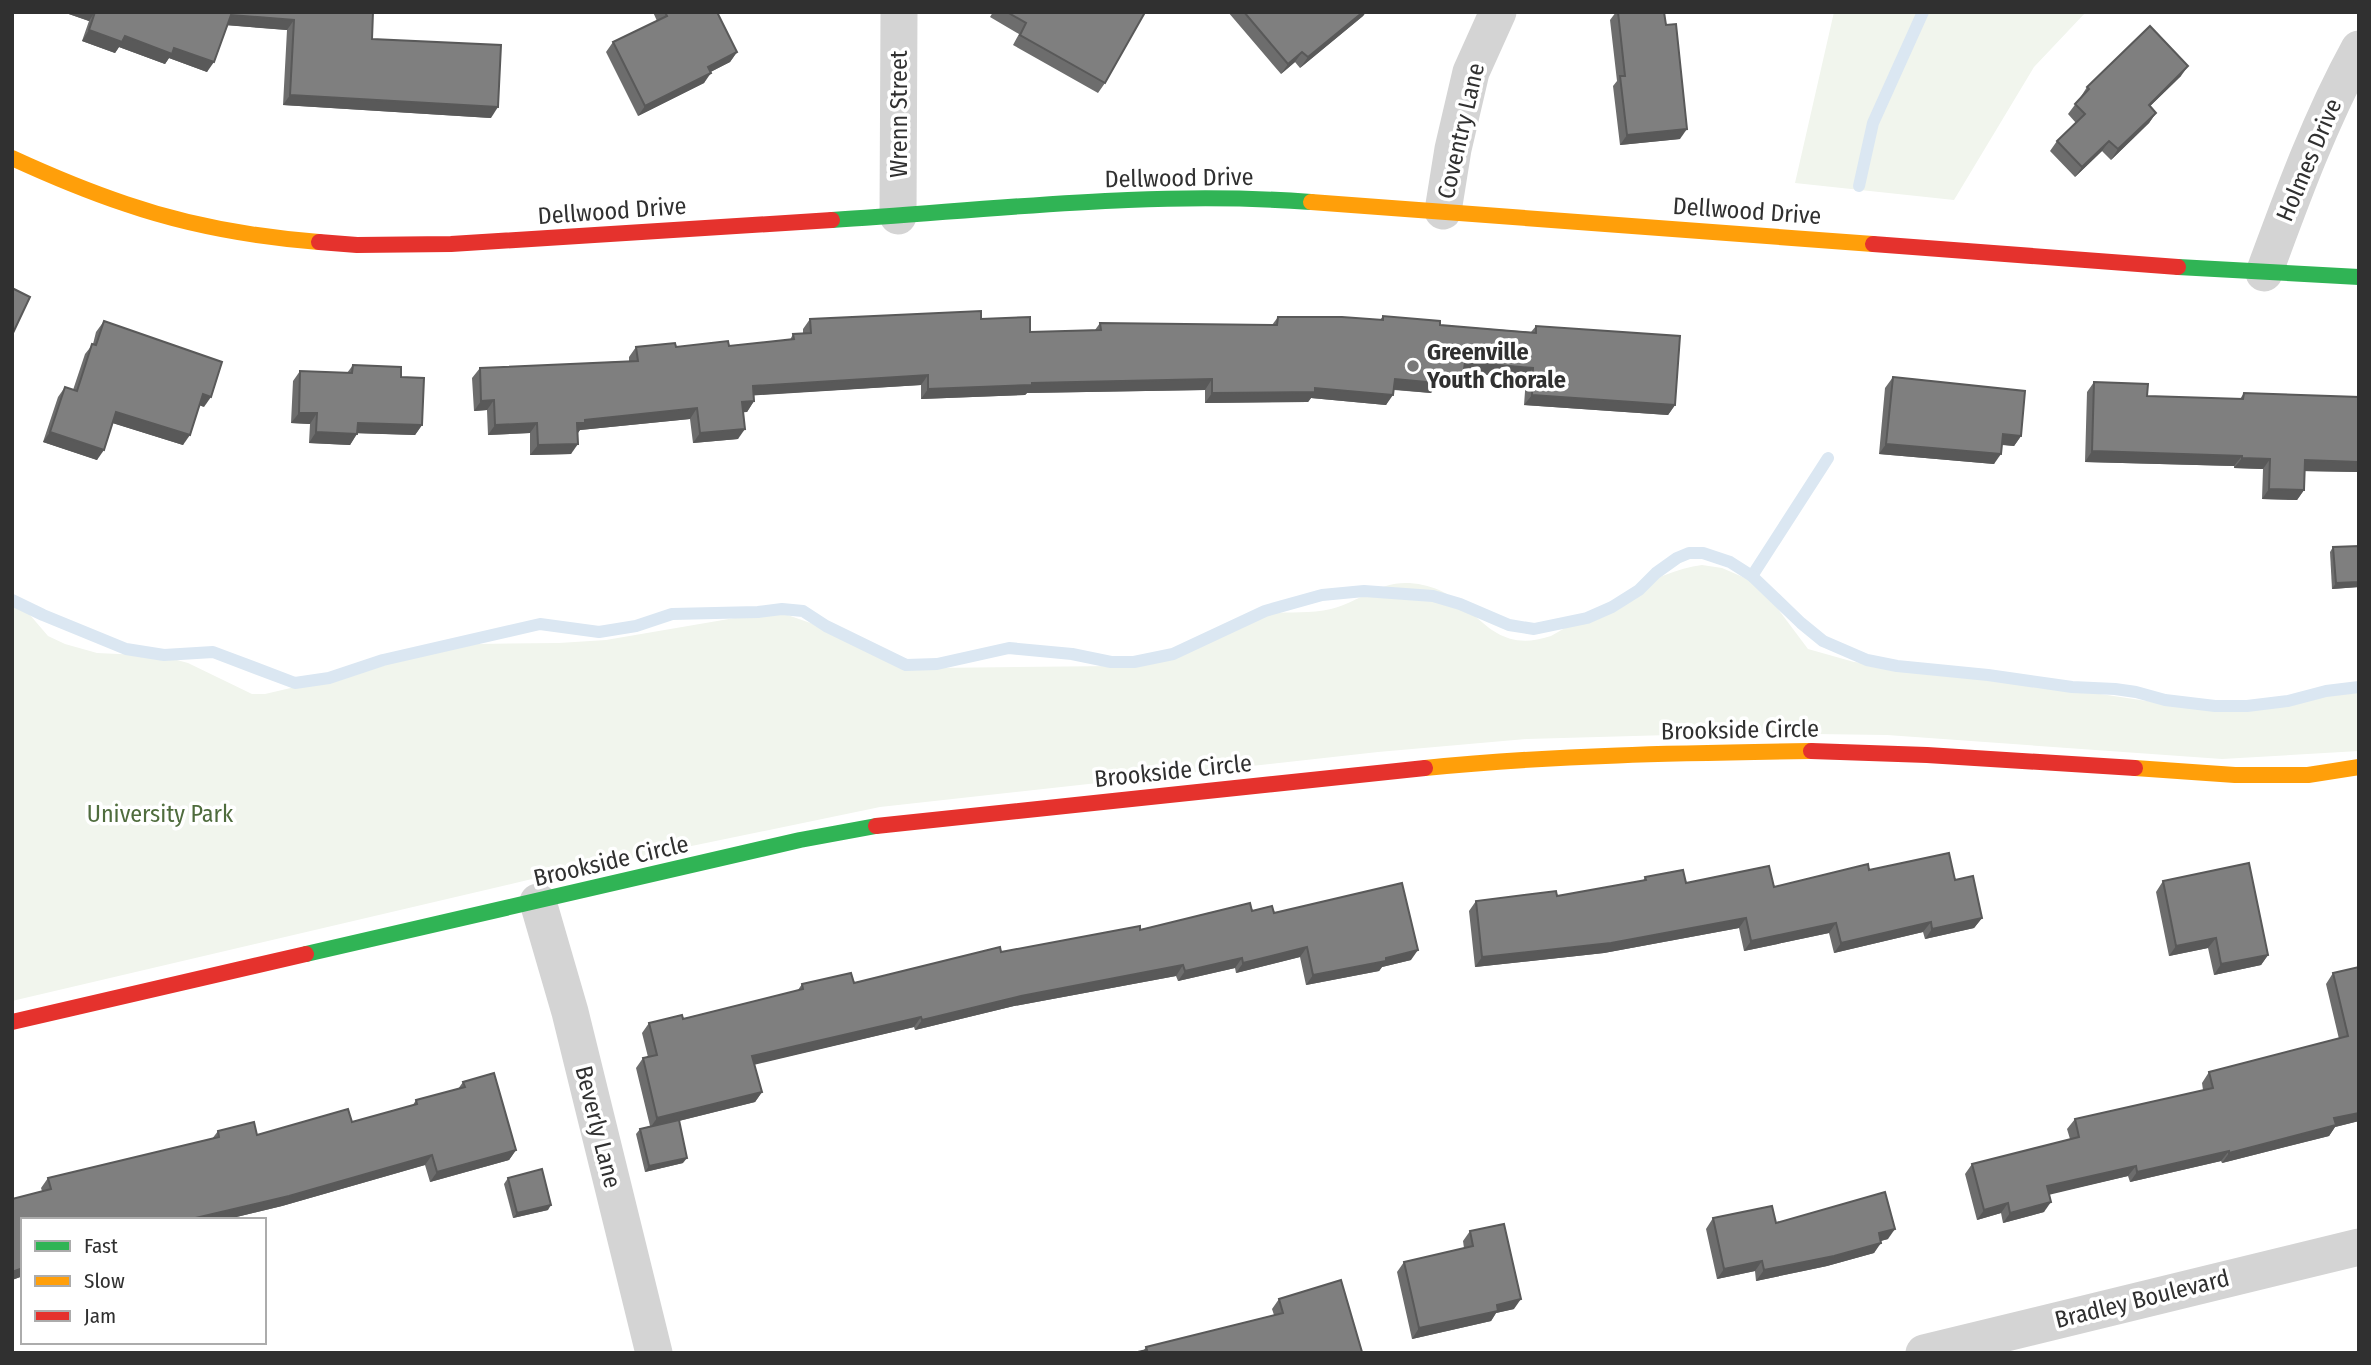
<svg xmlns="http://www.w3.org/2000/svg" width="2371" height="1365" viewBox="0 0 2371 1365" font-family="'Fira Sans Condensed',sans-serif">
<rect width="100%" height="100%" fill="#fff"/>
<!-- green -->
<g fill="#f1f5ed">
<path d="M1834,12H2086L2034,67L1954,200L1795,183Z"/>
<path d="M1702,565L1722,568L1752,581L1766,593L1808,649L1854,662L1967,674L2167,704L2219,705L2359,689V751L2222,759L1887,735L1741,733L1527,739L1378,752L880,807L532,879L12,1001V594L48,636L65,644L97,653L162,656L188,663L252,694H265L325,680L396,660L477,644L559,643L606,640L776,611L819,626L891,657L934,668L1115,666L1150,657L1256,615C1280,610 1306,615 1331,609C1366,600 1382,576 1423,585C1478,596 1485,658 1551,636C1595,612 1654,571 1702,565Z"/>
</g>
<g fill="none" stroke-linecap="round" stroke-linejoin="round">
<!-- stream -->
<g stroke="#dbe7f2" stroke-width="12">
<path d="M1859,186L1873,123L1923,12"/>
<path d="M1752,576L1828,458"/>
<path d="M12,600L43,615L126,649L164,655L213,652L295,683L329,678L383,660L540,624L599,632L636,626L672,614L758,612L782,609L803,611L826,626L906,665L937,664L1009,648L1072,654L1111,662H1134L1173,654L1265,611L1322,595L1364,591L1433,596L1460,604L1509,625L1534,629L1587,618L1612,607L1639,590L1656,573L1677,558L1689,553H1703L1730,562L1752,576L1801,623L1823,641L1867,660L1897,666L1988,675L2072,687L2115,689L2136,692L2165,700L2215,706H2247L2288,701L2326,691L2359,687"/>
</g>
<!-- street -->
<g stroke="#d4d4d4" stroke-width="37">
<path d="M1443,211L1453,149L1471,72L1498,12"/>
<path d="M898,216L899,12"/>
<path d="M2264,273C2292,197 2320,120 2359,49"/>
<path d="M538,902L570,1012L654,1353"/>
<path d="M1924,1353L2359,1247"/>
</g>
<!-- fast -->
<g stroke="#30b455" stroke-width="16">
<path d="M832,220C991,210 1151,190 1311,202"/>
<path d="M2178,267L2359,277"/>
<path d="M306,954L800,840L876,826"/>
</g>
<!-- slow -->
<g stroke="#ff9f0a" stroke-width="16">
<path d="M12,158C49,175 87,191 126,204C187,225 255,237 319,242"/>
<path d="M1311,202L1873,244"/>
<path d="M1425,768C1553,755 1683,753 1811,751"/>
<path d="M2135,768L2235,775H2308L2359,767"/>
</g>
<!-- jam -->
<g stroke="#e5322d" stroke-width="16">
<path d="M319,242L357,245L451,244L832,220"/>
<path d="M1873,244L2178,267"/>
<path d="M1811,751L1927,755L2135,768"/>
<path d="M876,826L1425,768"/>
<path d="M12,1022L306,954"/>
</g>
</g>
<!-- wall -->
<g fill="#6d6d6d">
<path d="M63,12H373L372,39L491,118L283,105L287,30L227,25L207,72L169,58L165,64L119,47L115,53L82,41L89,21Z"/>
<path d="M653,12H717L737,52L730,62L710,72L704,83L638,116L606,52L613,42L657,21Z"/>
<path d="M993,12H1141L1105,83L1098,93L1013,45L1019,34L990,17Z"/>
<path d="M1228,12H1366L1363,16L1300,68L1295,62L1281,74Z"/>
<path d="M1616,12H1664L1680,139L1620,145L1613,86L1617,81L1610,20Z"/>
<path d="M2181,76L2150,106L2156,113L2149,123L2111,160L2102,151L2075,177L2050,151L2057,141L2076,123L2068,114L2080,98L2087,87Z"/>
<path d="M1383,316L1440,325L1531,332L1536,326L1675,405L1668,415L1524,405L1526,378L1464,373L1463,377L1456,387L1436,385L1431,393L1394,390L1386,405L1311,398L1308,402L1205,403V390L1027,393L1025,395L921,399V385L754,395V401L747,412H743L738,439L693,443L690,419L580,430L577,433L571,454L530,455V433L488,435L487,410L474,411L472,378L480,368L629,361V357L636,347L729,346L790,340L793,334H803V329L810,319H981L1030,332L1095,330L1100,323L1272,325L1278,317L1380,320Z"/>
<path d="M104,321L204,407L200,405L183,445L113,423L97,460L43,442L58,397L65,387L73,390L85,354L93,344L96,332Z"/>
<path d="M353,365L401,377L422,425L415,435L357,433L350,445L309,443L310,424L291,423L293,381L300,371L347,373Z"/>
<path d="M1893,377L2021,436L2014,446L2002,445L1994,464L1879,454L1885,388Z"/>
<path d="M2094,382L2147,396L2240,399L2244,393L2359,397V472L2305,471L2304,490L2297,500L2262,499L2263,469L2234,468V466L2085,462L2087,392Z"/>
<path d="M2359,546V587L2332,589L2330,552L2333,547Z"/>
<path d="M1645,877L1686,883L1774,887L1955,880L1982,918L1974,928L1925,939L1923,932L1834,953L1829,933L1744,951L1739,928L1604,953L1475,967L1469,911L1476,901L1557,896L1643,881Z"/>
<path d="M2163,881L2268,955L2261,965L2214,975L2208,948L2169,956L2156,892Z"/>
<path d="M1252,911L1274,913L1411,960L1382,967L1379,971L1306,985L1300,957L1236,973L1235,968L1178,981L1176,976L1014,1006L915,1030L914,1027L754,1064L762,1092L755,1102L679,1121L683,1163L645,1172L636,1134L640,1129L650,1126L636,1068L643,1058L648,1057L642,1033L649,1023L683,1019L783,994L798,990L802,984L854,983L1001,952Z"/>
<path d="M2359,967V1121L2335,1127L2329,1136L2222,1163L2221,1161L2130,1182L2128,1176L2049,1194L2044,1212L2003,1223L2001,1213L1977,1220L1965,1174L1972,1164L2070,1139L2067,1129L2075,1119L2203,1090L2202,1083L2209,1072L2339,1039L2326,984L2333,973Z"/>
<path d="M463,1082L516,1150L509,1160L430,1182L425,1165L282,1206L224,1220H23V1276L12,1280V1199L42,1191L41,1188L48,1178L212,1139L218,1131L257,1135L352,1122L413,1105L416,1100L458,1089Z"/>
<path d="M508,1178L548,1210L513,1218L504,1184Z"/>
<path d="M1713,1218L1776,1223L1888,1239L1881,1241L1874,1253L1827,1266L1756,1281L1755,1271L1717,1279L1706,1229Z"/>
<path d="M1470,1231L1514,1309L1496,1313L1491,1321L1412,1339L1397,1272L1404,1262L1464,1248L1463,1241Z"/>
<path d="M1279,1299L1362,1352L1133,1353L1144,1350L1146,1347L1274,1315L1272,1309Z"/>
</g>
<!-- shaded-wall -->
<g fill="#595959">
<path d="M63,12H95L89,21Z"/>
<path d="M1363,12H1366L1363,16L1300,68L1308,57Z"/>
<path d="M231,15L294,20L287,30L224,25Z"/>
<path d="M89,30L125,36L174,48L214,62L207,72L169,58L165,64L119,47L115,53L82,41Z"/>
<path d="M737,52L730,62L701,77L708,67Z"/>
<path d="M1302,52L1295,62L1281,74L1288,64Z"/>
<path d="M2188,66L2181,76L2141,115L2149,105Z"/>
<path d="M711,73L704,83L638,116L645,106Z"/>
<path d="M290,95L498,107L491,118L283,105Z"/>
<path d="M2156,113L2149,123L2111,160L2118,149Z"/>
<path d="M1687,129L1680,139L1620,145L1627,135Z"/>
<path d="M2109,141L2102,151L2075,177L2082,167Z"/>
<path d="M1465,362L1533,368L1526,378L1457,372Z"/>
<path d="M928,375L921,385L746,396L753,386Z"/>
<path d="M1439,375L1463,377L1456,387L1436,385L1431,393L1388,389L1395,379Z"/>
<path d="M1212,379L1205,390L1027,393L1025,395L921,399L928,389L1032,383Z"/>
<path d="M1315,388L1393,395L1386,405L1311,398L1308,402L1205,403L1212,393Z"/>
<path d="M203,394L211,397L204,407L196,404Z"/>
<path d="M1532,395L1675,405L1668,415L1524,405Z"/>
<path d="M494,400L487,410L474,411L481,401Z"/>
<path d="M754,401L747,412L735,413L742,402Z"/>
<path d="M697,408L690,419L580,430L578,433L569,434L577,423L585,420Z"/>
<path d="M116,412L190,435L183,445L109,422Z"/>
<path d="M299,413H317L310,424L291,423Z"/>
<path d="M358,423L422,425L415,435L350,433Z"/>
<path d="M537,423L530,433L488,435L495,425Z"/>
<path d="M745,429L738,439L693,443L700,433Z"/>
<path d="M50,432L104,450L97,460L43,442Z"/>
<path d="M316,432L357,434L350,445L309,443Z"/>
<path d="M2003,434L2021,436L2014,446L1996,444Z"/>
<path d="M578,444L571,454L530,455L538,445Z"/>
<path d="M1886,444L2001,454L1994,464L1879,454Z"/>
<path d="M2092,451L2242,456L2234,466L2085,462Z"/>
<path d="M2242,458L2270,459L2263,469L2234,468Z"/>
<path d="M2305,460L2359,462V472L2298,471Z"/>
<path d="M2269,489L2304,490L2297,500L2262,499Z"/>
<path d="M2359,582V587L2332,589L2336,583Z"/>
<path d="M1746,918L1739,928L1604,953L1475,967L1482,957Z"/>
<path d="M1982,918L1974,928L1925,939L1932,929Z"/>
<path d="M1931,922L1923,932L1834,953L1841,943Z"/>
<path d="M1836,923L1829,933L1744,951L1751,941Z"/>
<path d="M2216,938L2208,948L2169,956L2176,946Z"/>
<path d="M1307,947L1300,957L1236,973L1243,963Z"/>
<path d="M1418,950L1411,960L1382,967L1379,971L1306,985L1313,975Z"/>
<path d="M2268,955L2261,965L2214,975L2221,964Z"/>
<path d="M1242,958L1235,968L1178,981L1185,971Z"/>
<path d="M1183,965L1176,976L1014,1006L915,1030L922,1020L1021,996Z"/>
<path d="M921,1017L914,1027L745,1067L752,1056Z"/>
<path d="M762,1092L755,1102L650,1128L657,1118Z"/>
<path d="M2359,1113V1121L2335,1127L2329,1136L2222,1163L2229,1153L2334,1118Z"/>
<path d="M516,1150L509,1160L430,1182L437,1172Z"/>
<path d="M2229,1151L2221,1161L2130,1182L2137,1172Z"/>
<path d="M432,1155L425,1165L282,1206L224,1220H187Z"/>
<path d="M687,1158L683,1163L645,1172L649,1166Z"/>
<path d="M2136,1166L2128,1176L2040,1197L2047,1186Z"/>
<path d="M2051,1202L2044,1212L2003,1223L2010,1213Z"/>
<path d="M2008,1203L2001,1213L1977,1220L1984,1210Z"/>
<path d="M551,1205L548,1210L513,1218L517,1213Z"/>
<path d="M1895,1229L1888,1239L1872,1243L1879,1233Z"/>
<path d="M1881,1243L1874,1253L1827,1266L1756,1281L1764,1270Z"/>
<path d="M1762,1261L1755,1271L1717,1279L1724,1269Z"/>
<path d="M23,1268V1276L12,1280V1272Z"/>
<path d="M1521,1299L1514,1309L1496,1313L1491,1321L1412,1339L1419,1328L1497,1305Z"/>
</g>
<!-- building -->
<g fill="#7f7f7f" stroke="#595959" stroke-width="2">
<path d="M95,12H373L372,39L501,45L498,107L290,95L294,20L231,15L214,62L174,48L172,54L125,36L122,42L89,30Z"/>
<path d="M665,12H717L737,52L708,67L711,73L645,106L613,42L667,16Z"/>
<path d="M1007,12H1141L1144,14L1105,83L1020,35L1026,23Z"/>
<path d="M1244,12H1363L1308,57L1302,52L1288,64Z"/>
<path d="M1618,12H1664L1666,25L1676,24L1687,129L1627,135L1620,76H1625Z"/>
<path d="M2150,26L2188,66L2149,105L2156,113L2118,149L2109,141L2082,167L2057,141L2085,114L2075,104L2089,89L2087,87Z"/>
<path d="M12,288L30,297L12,335Z"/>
<path d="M981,311V319L1030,317V332L1101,330L1100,323L1277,325L1278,317H1342L1383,320V316L1440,321V325L1536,333V326L1680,336L1675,405L1532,395L1533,368L1465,362L1463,377L1439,375L1438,383L1395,379L1393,395L1315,388V392L1212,393V379L1032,383V385L928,389V375L753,386L754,401L742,402L745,429L700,433L697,408L585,420V423H577L578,444L538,445L537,423L495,425L494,400L481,401L480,368L638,361L636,347L675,343L676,347L728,341L729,346L794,339L793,334L811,333L810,319Z"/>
<path d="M104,321L222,362L211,397L203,394L190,435L116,412L104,450L50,432L65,387L77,391L92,344L96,345Z"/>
<path d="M353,365L401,367V377L424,378L422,425L358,423L357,434L316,432L317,413H299L300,371L352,373Z"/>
<path d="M1893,377L2025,391L2021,436L2003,434L2001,454L1886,444Z"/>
<path d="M2094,382L2148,384L2147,396L2243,399L2244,393L2359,397V462L2305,460L2304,490L2269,489L2270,459L2242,458V456L2092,451Z"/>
<path d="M2359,546V582L2336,583L2333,547Z"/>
<path d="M1949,853L1955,880L1973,876L1982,918L1932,929L1931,922L1841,943L1836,923L1751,941L1746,918L1611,943L1482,957L1476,901L1556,891L1557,896L1646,880L1645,877L1683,870L1686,883L1769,866L1774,887L1868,864L1869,870Z"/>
<path d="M2249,863L2268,955L2221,964L2216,938L2176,946L2163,881Z"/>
<path d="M1402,883L1418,950L1386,958V961L1313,975L1307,947L1243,963L1242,958L1185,971L1183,965L1021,996L922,1020L921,1017L752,1056L762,1092L657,1118L643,1058L657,1055L649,1023L682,1015L683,1019L803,989L802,984L851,973L854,983L1000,947L1001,952L1140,926V930L1250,903L1252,911L1272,906L1274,913Z"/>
<path d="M2359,967V1113L2334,1118L2336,1125L2229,1153V1151L2137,1172L2136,1166L2047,1186L2051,1202L2010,1213L2008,1203L1984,1210L1972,1164L2079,1137L2075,1119L2213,1088L2209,1072L2348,1036L2333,973Z"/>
<path d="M494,1073L516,1150L437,1172L432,1155L289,1196L187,1220H23V1268L12,1272V1199L51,1189L48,1178L219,1137L218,1131L254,1122L257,1135L348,1109L352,1122L417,1104L416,1100L465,1087L463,1082Z"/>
<path d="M679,1120L687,1158L649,1166L640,1129Z"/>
<path d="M542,1169L551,1205L517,1213L508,1178Z"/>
<path d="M1885,1192L1895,1229L1879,1233L1881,1243L1834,1256L1764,1270L1762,1261L1724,1269L1713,1218L1772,1206L1776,1223Z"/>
<path d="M1504,1224L1521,1299L1497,1305L1498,1311L1419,1328L1404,1262L1473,1246L1470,1231Z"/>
<path d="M1341,1280L1362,1352L1133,1353L1147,1350L1146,1347L1283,1313L1279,1299Z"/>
</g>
<!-- markers -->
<circle fill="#787878" stroke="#fff" stroke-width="2.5" cx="1413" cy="366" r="7"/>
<g text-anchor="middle" stroke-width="7" stroke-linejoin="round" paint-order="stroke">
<!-- street labels -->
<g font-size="24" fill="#303030" stroke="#fff">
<text transform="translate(899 114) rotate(-90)" y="8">Wrenn Street</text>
<text transform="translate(1461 131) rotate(-77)" y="8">Coventry Lane</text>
<text transform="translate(2309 160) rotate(-67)" y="8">Holmes Drive</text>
<text transform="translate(1179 178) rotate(-1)" y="8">Dellwood Drive</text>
<text transform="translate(612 211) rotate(-4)" y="8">Dellwood Drive</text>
<text transform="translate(1747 211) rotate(4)" y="8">Dellwood Drive</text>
<text transform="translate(1740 730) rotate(-1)" y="8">Brookside Circle</text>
<text transform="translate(1173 771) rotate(-6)" y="8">Brookside Circle</text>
<text transform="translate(611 861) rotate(-13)" y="8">Brookside Circle</text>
<text transform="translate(598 1127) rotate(76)" y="8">Beverly Lane</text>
<text transform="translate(2142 1299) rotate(-14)" y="8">Bradley Boulevard</text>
</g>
<!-- poi labels -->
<g font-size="24" font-weight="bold" fill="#303030" stroke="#fff" text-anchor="start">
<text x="1427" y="360">Greenville<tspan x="1427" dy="28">Youth Chorale</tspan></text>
</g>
<!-- park labels -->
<g font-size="24" fill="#4f6c3d" stroke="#fff">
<text x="160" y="822">University Park</text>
</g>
</g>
<!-- border -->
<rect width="2371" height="1365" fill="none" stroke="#303030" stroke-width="28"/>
<!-- legend -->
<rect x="21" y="1218" width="245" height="126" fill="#ffffff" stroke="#acacac" stroke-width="2"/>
<rect x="35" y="1241" width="35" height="10" fill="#30b455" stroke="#acacac" stroke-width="2"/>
<text x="84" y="1253" font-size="21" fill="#303030">Fast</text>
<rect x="35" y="1276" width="35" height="10" fill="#ff9f0a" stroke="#acacac" stroke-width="2"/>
<text x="84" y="1288" font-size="21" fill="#303030">Slow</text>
<rect x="35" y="1311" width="35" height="10" fill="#e5322d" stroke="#acacac" stroke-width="2"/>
<text x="84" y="1323" font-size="21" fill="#303030">Jam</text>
</svg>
